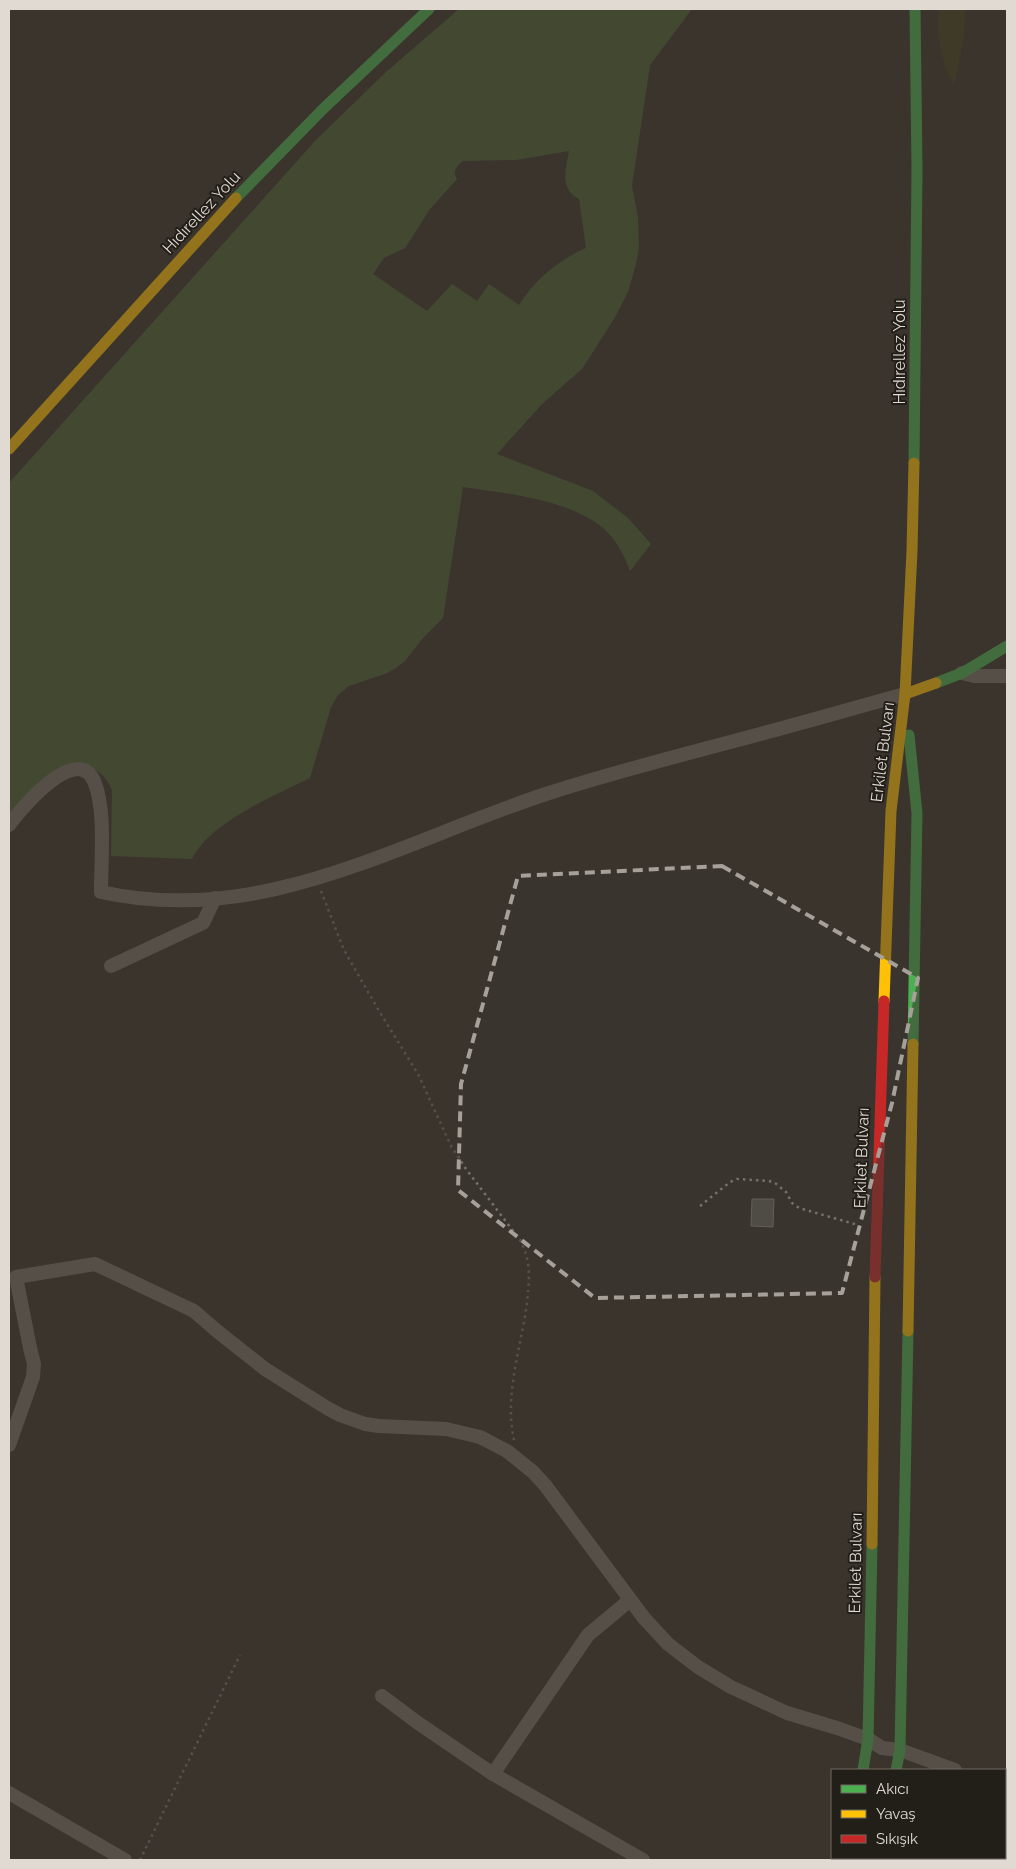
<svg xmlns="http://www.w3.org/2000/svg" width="1016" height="1869" viewBox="0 0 1016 1869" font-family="Raleway,sans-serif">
<rect width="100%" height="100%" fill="#3a342e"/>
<!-- green -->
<path fill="#4e6137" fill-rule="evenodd" d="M459,9H692L650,65L632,186L638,217L639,248L636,264L628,292L614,319L582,369L542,404L497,454L593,491L628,518L651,544L630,571C624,555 617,540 603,528C570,500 505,493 463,487L443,618L423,638L405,661L396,668L387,673L349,686L338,695L331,707L310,778C274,796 210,822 192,859L111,856L112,790C105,773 94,766 76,766L9,822V483L315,141L386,72ZM569,151C566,169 559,189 579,199L586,248C558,261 536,278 519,305L489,284L477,301L452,284L427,311L373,274L384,258L405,248L430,209L457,179C452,172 456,166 463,161L516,160Z"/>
<!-- sand -->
<path fill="#453e20" d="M939,9H965L964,37L954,86C941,62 936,37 939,9Z"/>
<!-- building -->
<path fill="#4f4b45" stroke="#655f5a" d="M752,1199H774L773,1227L751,1226Z"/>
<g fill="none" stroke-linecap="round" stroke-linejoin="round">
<!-- path -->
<g stroke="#77716b" stroke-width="2.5" stroke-dasharray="2.5 4" stroke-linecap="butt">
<path d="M321,891L344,950L379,1011L418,1074L451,1146L466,1169L520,1240C532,1262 529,1280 527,1303C521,1348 504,1395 514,1440"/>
<path d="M700,1206L730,1182L737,1179L769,1181L775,1183L786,1192L792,1203L799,1208L858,1225"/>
<path d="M140,1860L240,1655"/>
</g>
<!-- street -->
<g stroke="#787069" stroke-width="14">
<path d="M962,673L974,676H1007"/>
<path d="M9,825C20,810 76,742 94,781C106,809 101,860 101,892C263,928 401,841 549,793C605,775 662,760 719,745C781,729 843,711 905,694"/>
<path d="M111,966L203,923L215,898"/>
<path d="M9,1445L33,1377L34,1364L30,1348L16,1277L95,1264L194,1311L217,1331L265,1369L327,1408L340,1415L365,1424L379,1426L446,1429L480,1437L507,1451L533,1472L545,1485L644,1618L668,1644L698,1667L731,1687L787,1713L837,1728L868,1739L882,1748L900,1750L955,1770"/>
<path d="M382,1696L418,1723L493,1774L643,1860"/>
<path d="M493,1774L588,1635L630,1600"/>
<path d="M1005,1788L1007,1789"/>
<path d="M9,1793L125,1860"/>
</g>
<!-- fast -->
<g stroke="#4caf50" stroke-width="11">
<path d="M236,198L323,109L429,9"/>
<path d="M914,463L917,169L915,9"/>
<path d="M936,683L962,673L1007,646"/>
<path d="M909,735L917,813L913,1044"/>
<path d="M863,1770L868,1739L872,1544"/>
<path d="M896,1770L900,1750L908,1331"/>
<path d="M879,1858V1860"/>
</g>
<!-- slow -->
<g stroke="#ffc107" stroke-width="11">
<path d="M9,449L236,198"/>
<path d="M914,463L912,551L905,694L936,683"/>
<path d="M884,1001L891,811L905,694"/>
<path d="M908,1331L913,1044"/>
<path d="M872,1544L875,1277"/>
<path d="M848,1860L849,1858"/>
</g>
<!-- jam -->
<path stroke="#c62828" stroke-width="11" d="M875,1277L884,1001"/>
</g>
<!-- marked area -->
<path d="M0 0H1016V1869H0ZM722,866L918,978L892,1103L842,1293L595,1298L458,1190L461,1084L518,876Z" fill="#3a342e" fill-opacity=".55" fill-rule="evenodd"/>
<path fill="none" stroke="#a6a099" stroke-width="4" stroke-dasharray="10 6" stroke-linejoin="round" d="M722,866L918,978L892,1103L842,1293L595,1298L458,1190L461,1084L518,876Z"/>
<g text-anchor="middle" stroke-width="4" stroke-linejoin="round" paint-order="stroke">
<!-- street labels -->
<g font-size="16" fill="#e0dad2" stroke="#221e18">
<text transform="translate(201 212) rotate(-47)" y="6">Hıdırellez Yolu</text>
<text transform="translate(899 352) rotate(-90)" y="6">Hıdırellez Yolu</text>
<text transform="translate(882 752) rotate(-83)" y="6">Erkilet Bulvarı</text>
<text transform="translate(861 1158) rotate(-88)" y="6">Erkilet Bulvarı</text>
<text transform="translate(855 1563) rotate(-89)" y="6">Erkilet Bulvarı</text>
</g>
</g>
<!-- border -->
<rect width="1016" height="1869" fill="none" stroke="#e0dad2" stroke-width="20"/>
<!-- legend -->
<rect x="831" y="1769" width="175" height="90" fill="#221e18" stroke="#6e6962"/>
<rect x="841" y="1785" width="25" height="8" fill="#4caf50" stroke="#6e6962"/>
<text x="876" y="1794" font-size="15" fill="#e0dad2">Akıcı</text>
<rect x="841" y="1810" width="25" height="8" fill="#ffc107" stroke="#6e6962"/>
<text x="876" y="1819" font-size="15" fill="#e0dad2">Yavaş</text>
<rect x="841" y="1835" width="25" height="8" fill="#c62828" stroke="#6e6962"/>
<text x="876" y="1844" font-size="15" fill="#e0dad2">Sıkışık</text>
</svg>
